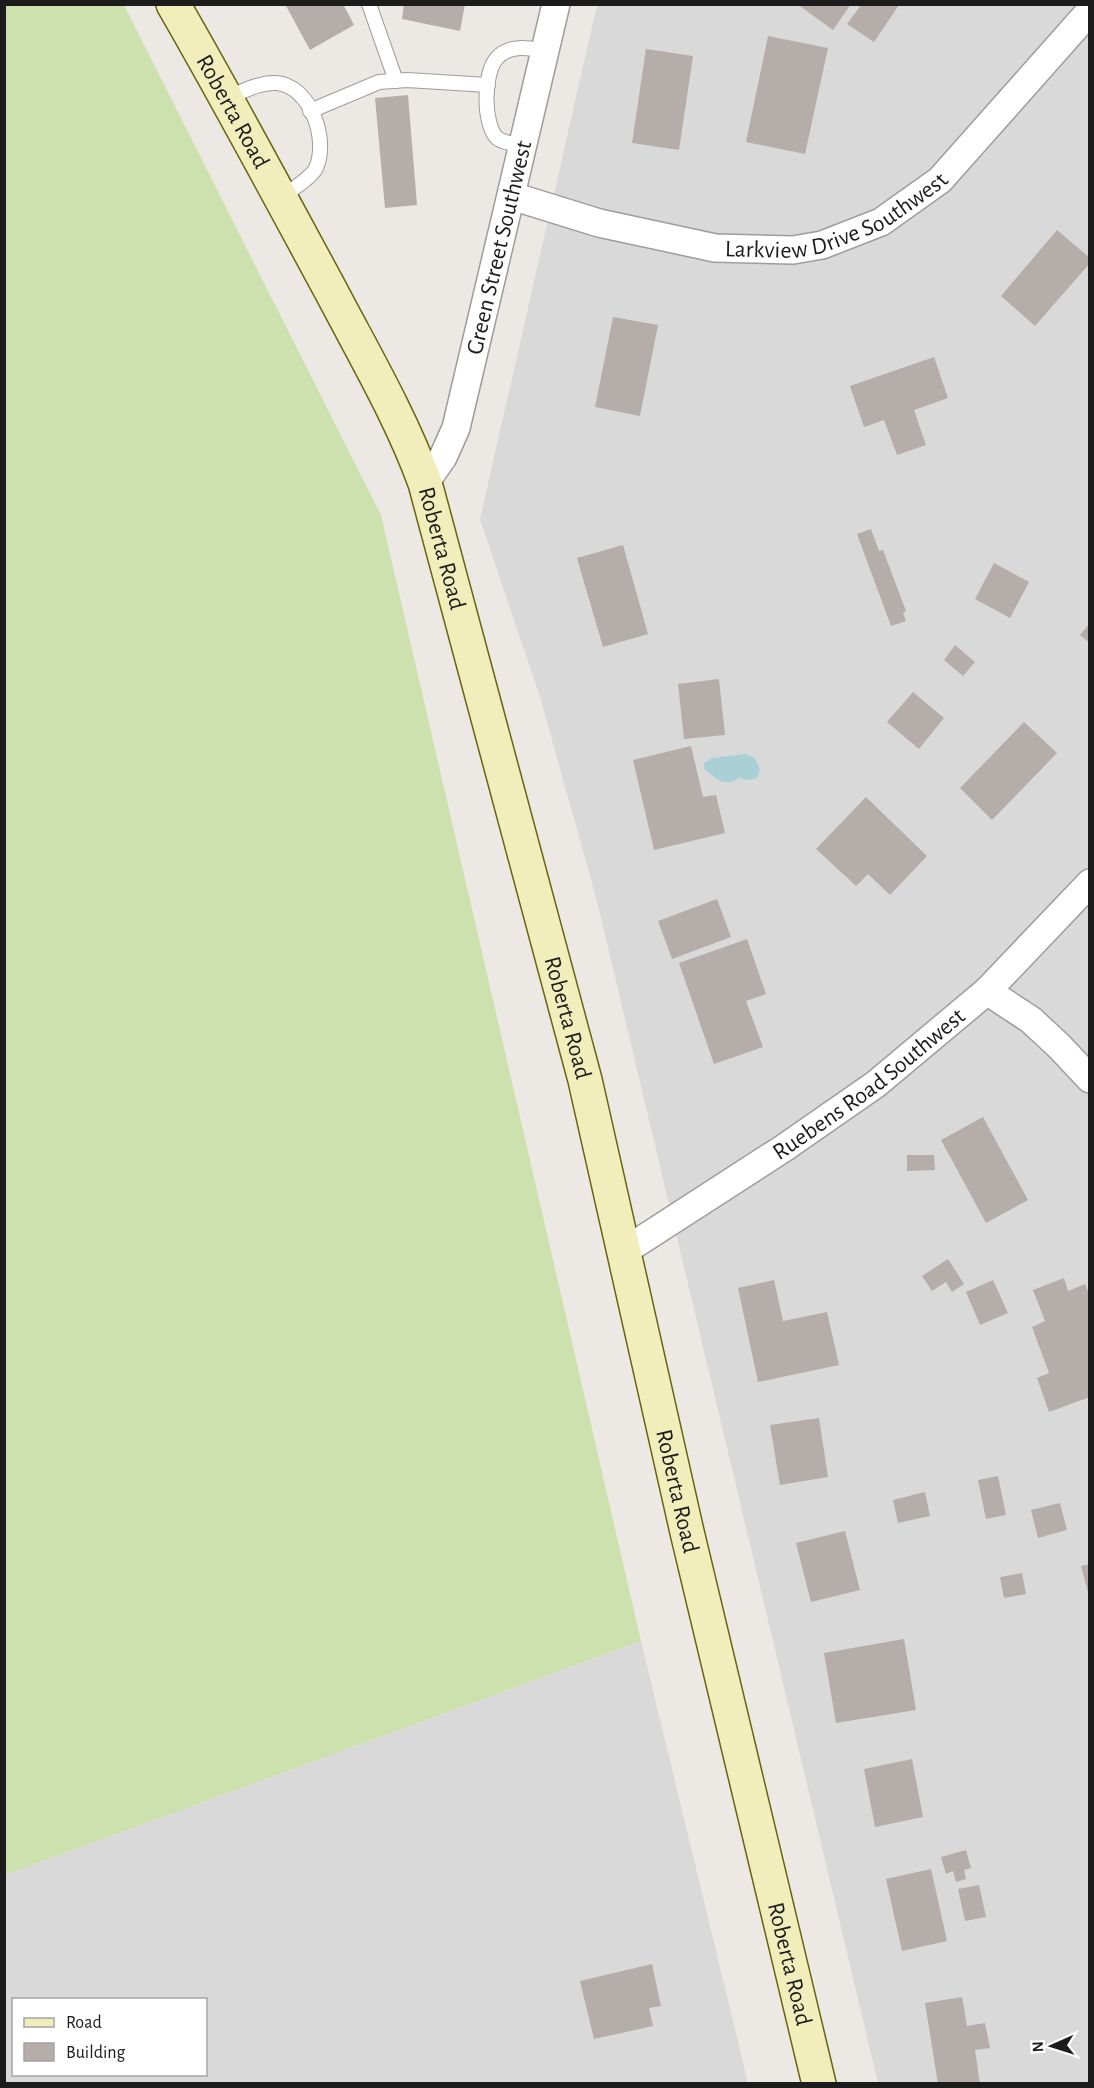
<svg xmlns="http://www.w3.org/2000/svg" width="1094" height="2088" viewBox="0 0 1094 2088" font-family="'Alegreya Sans',sans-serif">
<rect width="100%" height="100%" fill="#ece8e3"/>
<!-- residential -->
<g fill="#dad9d9" fill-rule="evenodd">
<path d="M597,5H1089V2083H878L597,901L540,697L480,519Z"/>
<path d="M641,1641L748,2083L5,2084V1875ZM14,2000H206V2074H14Z"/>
</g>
<!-- grass -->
<path fill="#cde1ae" d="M5,4L124,5L381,515L641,1641L5,1875Z"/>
<!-- water -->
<path fill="#a8d0d5" d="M746,754L755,758L760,769L757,778L749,780L740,778C721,788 719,779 704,769V763L712,758Z"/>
<!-- building -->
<g fill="#b5ada9">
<path d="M285,4H343L354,25L310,50Z"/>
<path d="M404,4H465L460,31L402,19Z"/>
<path d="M797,4H851L833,30Z"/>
<path d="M861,5H899L874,42L847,24Z"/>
<path d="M768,36L828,48L805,154L746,142Z"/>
<path d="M646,49L693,56L679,150L632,143Z"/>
<path d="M408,95L417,205L385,208L375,98Z"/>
<path d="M1057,230L1090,258V263L1035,326L1001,296Z"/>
<path d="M613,317L658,325L640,416L595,407Z"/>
<path d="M934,357L948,398L914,410L926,445L897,455L884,420L864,427L850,386Z"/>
<path d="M871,529L879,551L883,550L906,611L903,613L906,621L891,626L857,534Z"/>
<path d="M623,545L648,634L603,647L577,558Z"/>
<path d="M994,563L1029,582L1010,618L975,599Z"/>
<path d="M1090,623V643L1080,635Z"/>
<path d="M955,645L975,662L963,676L944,660Z"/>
<path d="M719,679L725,735L684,739L678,684Z"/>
<path d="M913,692L944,718L919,749L887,722Z"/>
<path d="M1024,722L1057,753L992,820L960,788Z"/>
<path d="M691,746L703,797L716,795L725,833L654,850L633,760Z"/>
<path d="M866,797L927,856L890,895L868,874L856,886L816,849Z"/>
<path d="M717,899L731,937L672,959L658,921Z"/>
<path d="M747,939L766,994L746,1001L763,1047L714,1064L679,963Z"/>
<path d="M983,1117L1028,1200L986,1223L941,1140Z"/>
<path d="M907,1155H934L935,1170L907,1171Z"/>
<path d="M948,1259L964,1284L952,1292L946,1282L932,1291L922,1276Z"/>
<path d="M1064,1278L1068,1291L1085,1284L1090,1296V1397L1049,1412L1037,1378L1049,1373L1032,1327L1045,1321L1033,1290Z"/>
<path d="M774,1280L783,1321L827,1312L839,1365L758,1382L738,1288Z"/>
<path d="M993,1280L1008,1313L980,1325L966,1292Z"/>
<path d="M819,1418L828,1477L780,1485L770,1425Z"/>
<path d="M998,1476L1006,1515L986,1519L978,1480Z"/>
<path d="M925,1492L930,1516L898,1523L893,1500Z"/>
<path d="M1060,1503L1067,1530L1038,1538L1031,1510Z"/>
<path d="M845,1531L860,1590L811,1602L796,1543Z"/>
<path d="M1090,1564V1595L1089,1596L1081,1566Z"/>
<path d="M1022,1573L1026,1594L1004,1598L1000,1577Z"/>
<path d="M904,1639L916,1710L836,1723L824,1653Z"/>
<path d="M912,1759L923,1817L875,1827L864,1769Z"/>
<path d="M966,1850L971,1868L964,1870L966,1879L956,1882L953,1871L946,1874L941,1857Z"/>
<path d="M931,1869L947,1941L902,1951L886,1879Z"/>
<path d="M979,1885L986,1917L965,1921L958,1889Z"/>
<path d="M652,1964L661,2006L649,2008L653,2026L594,2039L580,1981Z"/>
<path d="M962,1997L967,2026L985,2023L990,2048L975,2050L980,2084H938L925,2003Z"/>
</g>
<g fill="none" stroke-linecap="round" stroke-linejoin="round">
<defs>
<g id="lane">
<path d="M369,4L396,81"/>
<path d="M227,98C242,92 259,82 276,83C310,85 329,139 316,168C312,177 290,191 281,198"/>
<path d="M310,111L379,82L407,80L488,85"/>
<path d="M524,146C516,144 503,143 497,138C483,124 483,73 497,58C509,44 530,48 545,51"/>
</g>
<g id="street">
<path id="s1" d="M512,196L599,223L715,248L793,250L822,245L881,222L940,180L1090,11"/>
<path id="s2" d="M425,483L443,457L456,428L556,4"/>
<path d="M987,991L1031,1020L1059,1046L1090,1079"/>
<path id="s3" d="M623,1252L784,1148L876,1084L987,991L1090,883"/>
</g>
<g id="secondary">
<path id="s4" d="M173,4C228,99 279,195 331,291C364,354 401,417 425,483L585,1080L687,1532L819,2084"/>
</g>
</defs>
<!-- lane casing -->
<use href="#lane" stroke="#9d9d9d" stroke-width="16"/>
<!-- street casing -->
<use href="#street" stroke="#9d9d9d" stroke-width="30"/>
<!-- secondary casing -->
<use href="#secondary" stroke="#666511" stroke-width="36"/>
<!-- lane -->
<use href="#lane" stroke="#fff" stroke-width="14"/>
<!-- street -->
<use href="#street" stroke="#fff" stroke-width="27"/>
<!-- secondary -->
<use href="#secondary" stroke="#f1eebc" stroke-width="33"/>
</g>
<g text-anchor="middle" stroke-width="4.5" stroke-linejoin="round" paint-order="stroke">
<!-- street labels -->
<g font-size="24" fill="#1c1c1c" stroke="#fff">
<text dy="8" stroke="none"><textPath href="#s4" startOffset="123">Roberta Road</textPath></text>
<text dy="8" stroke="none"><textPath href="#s1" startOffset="339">Larkview Drive Southwest</textPath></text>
<text dy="8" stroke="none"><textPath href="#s2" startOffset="249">Green Street Southwest</textPath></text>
<text dy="8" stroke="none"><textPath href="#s4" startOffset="609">Roberta Road</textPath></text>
<text dy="8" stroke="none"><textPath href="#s4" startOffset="1095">Roberta Road</textPath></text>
<text dy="8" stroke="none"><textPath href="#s3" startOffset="298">Ruebens Road Southwest</textPath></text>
<text dy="8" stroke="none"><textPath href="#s4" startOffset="1581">Roberta Road</textPath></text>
<text dy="8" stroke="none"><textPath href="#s4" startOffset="2067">Roberta Road</textPath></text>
</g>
</g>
<!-- border -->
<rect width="1094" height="2088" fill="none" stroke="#1c1c1c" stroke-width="12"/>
<!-- legend -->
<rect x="12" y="1998" width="195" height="78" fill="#ffffff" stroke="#a4a4a4" stroke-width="1.5"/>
<rect x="24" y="2018" width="30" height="9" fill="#f1eebc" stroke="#a4a4a4" stroke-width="1.5"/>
<text x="66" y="2028" font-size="18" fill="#1c1c1c">Road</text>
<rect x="24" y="2043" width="30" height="18" fill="#b5ada9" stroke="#a4a4a4" stroke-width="1.5"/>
<text x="66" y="2058" font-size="18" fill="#1c1c1c">Building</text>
<!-- north arrow -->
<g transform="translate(1052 2046) rotate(267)" stroke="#ffffff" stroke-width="4.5" paint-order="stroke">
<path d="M0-4.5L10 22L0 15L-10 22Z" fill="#1c1c1c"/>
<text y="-9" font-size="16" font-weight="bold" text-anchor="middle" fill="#1c1c1c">N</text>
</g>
</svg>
